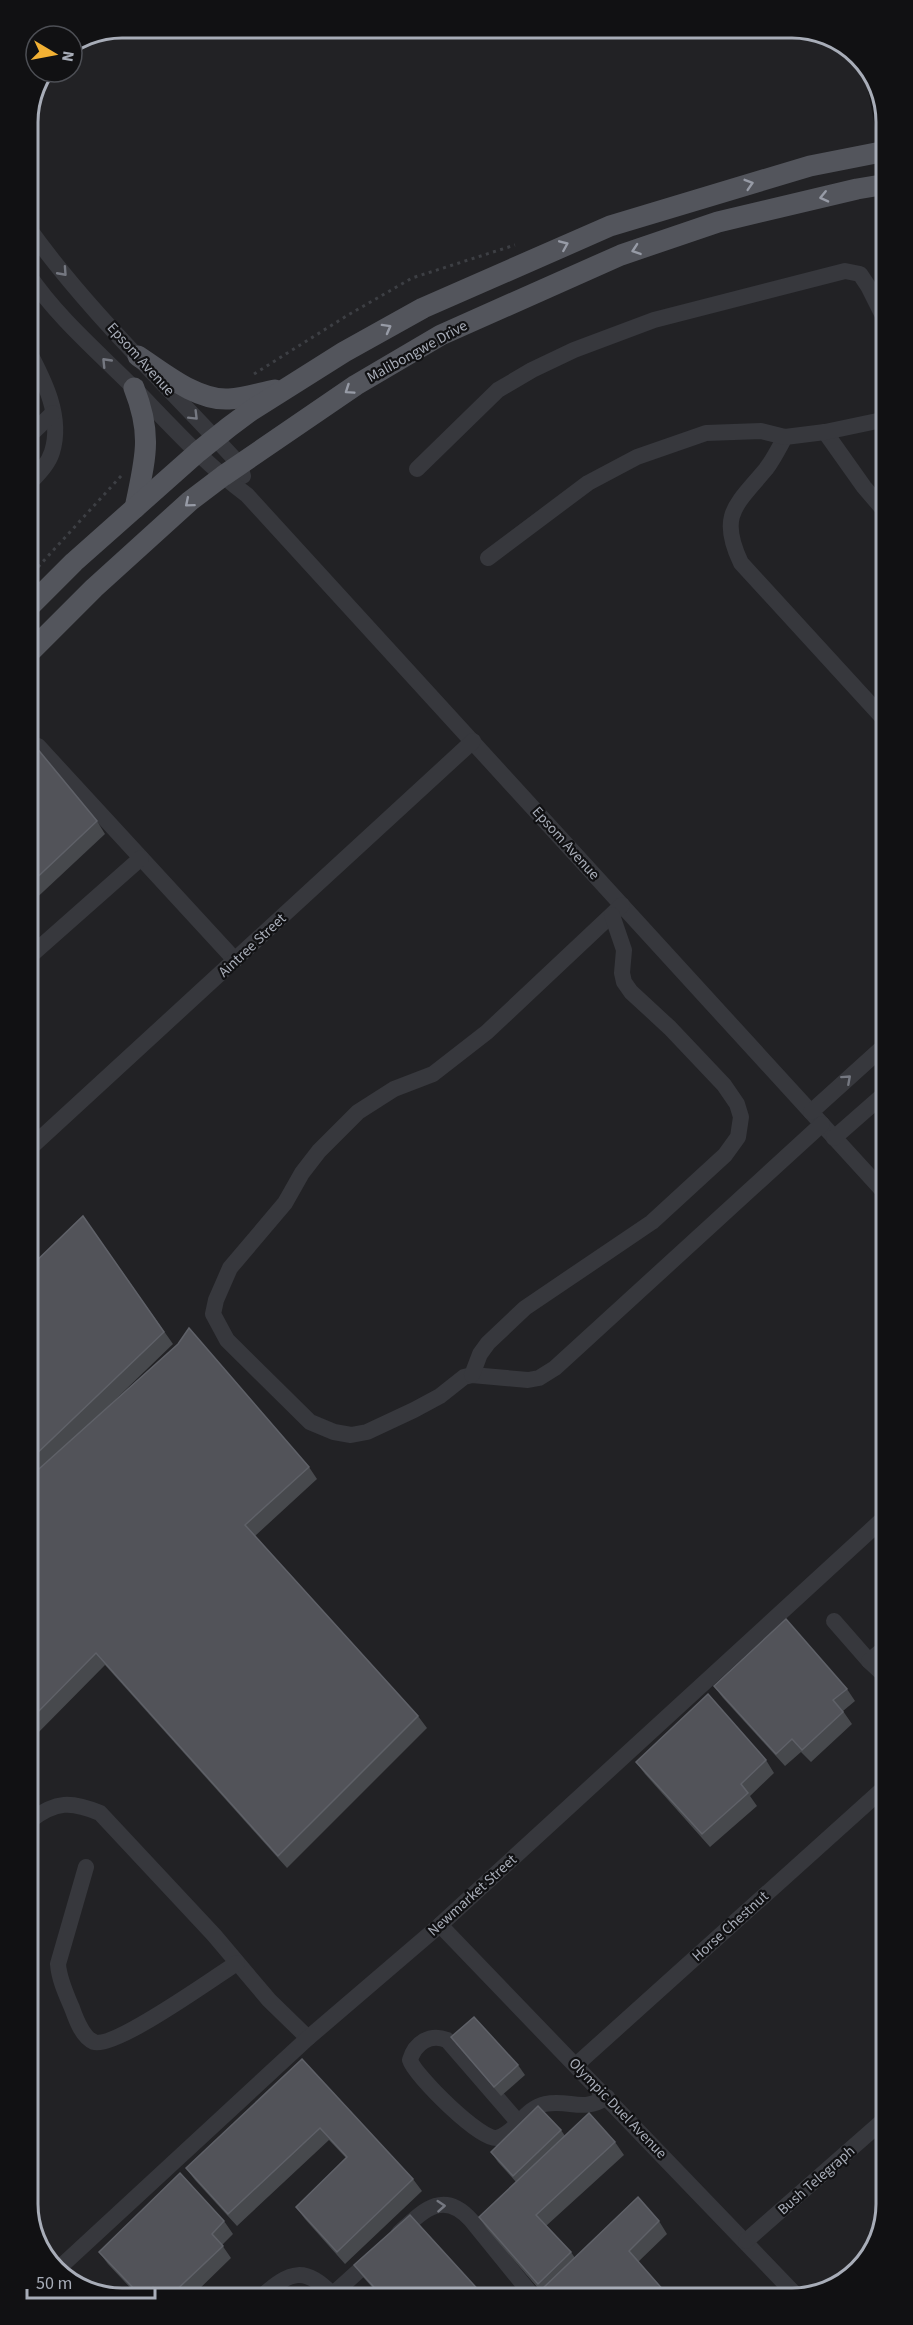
<svg xmlns="http://www.w3.org/2000/svg" width="913" height="2325" viewBox="0 0 913 2325" font-family="'Source Sans 3',sans-serif">
<rect width="100%" height="100%" fill="#161618"/>
<!-- built -->
<path fill="#222225" d="M121,27H798L849,47L864,68L881,160L886,2204L867,2261L822,2293L115,2298L64,2278L32,2234L27,115L47,72H72V47Z"/>
<g fill="none" stroke-linecap="round" stroke-linejoin="round">
<!-- path -->
<g stroke="#3d3f44" stroke-width="3" stroke-dasharray="3 4.5" stroke-linecap="butt">
<path d="M254,374L348,315L412,278L515,245"/>
<path d="M28,578L122,475"/>
</g>
<!-- minor -->
<g stroke="#37383d" stroke-width="16">
<path d="M27,226C89,313 168,386 240,465L243,476"/>
<path d="M28,274C57,317 97,351 134,388C170,425 205,464 247,495L884,1192"/>
<path d="M28,350C44,380 63,417 52,452C48,465 37,475 28,485"/>
<path d="M825,432L864,487L882,508"/>
<path d="M28,437L53,413"/>
<path d="M785,437C779,448 773,460 766,469C736,505 718,515 741,563L883,718"/>
<path d="M417,469L498,390L532,370L574,350L654,320L845,271L860,274L868,286L882,314"/>
<path d="M488,558L588,483L637,457L706,433L761,431L785,437L825,432L882,420"/>
<path d="M29,743L38,746L235,960"/>
<path d="M622,905L487,1032L433,1074L394,1089L358,1112L319,1151L302,1173L285,1203L230,1268L216,1300L213,1314L227,1340L310,1422L334,1432L351,1435L367,1432L414,1410L440,1396L464,1377L472,1375L528,1380L539,1378L555,1368L822,1124"/>
<path d="M29,957L141,858"/>
<path d="M811,1112L883,1047"/>
<path d="M834,1138L883,1095"/>
<path d="M29,1149L473,741"/>
<path d="M472,1375L480,1354L488,1343L525,1308L652,1222L725,1155L738,1137L741,1117L737,1104L724,1085L670,1028L631,992L624,982L622,973L624,950L612,915"/>
<path d="M834,1621L869,1661"/>
<path d="M885,1648L869,1661L885,1676"/>
<path d="M31,1820C56,1801 71,1801 100,1813L214,1935L269,2000L308,2038"/>
<path d="M86,1867L58,1964C59,1979 66,1994 72,2008C76,2019 82,2037 94,2042C115,2049 215,1977 237,1963"/>
<path d="M440,1925L794,2293"/>
<path d="M576,2065L885,1787"/>
<path d="M518,2122L447,2040C430,2033 415,2043 410,2060C414,2075 482,2142 497,2138C516,2133 525,2108 545,2104C570,2099 583,2113 607,2097"/>
<path d="M399,2233C423,2211 443,2189 471,2220L532,2295"/>
<path d="M746,2241L886,2118"/>
<path d="M57,2270L308,2038L440,1925L884,1518"/>
<path d="M332,2295L374,2257"/>
<path d="M261,2297C291,2270 305,2266 334,2296"/>
</g>
<!-- major -->
<g stroke="#53555c" stroke-width="21">
<path d="M138,356C164,373 197,401 229,399C245,398 260,393 275,390"/>
<path d="M134,388C153,436 145,459 135,508"/>
<path d="M28,608L74,562L198,452L229,427L252,410L344,352L423,308L610,226L810,166L881,152"/>
<path d="M28,654L94,588L190,501L223,476L356,385L441,335L621,255L718,222L857,189L881,185"/>
</g>
</g>
<!-- wall -->
<g fill="#47494d">
<path d="M29,744L97,821L105,834L29,905Z"/>
<path d="M83,1216L173,1344L91,1423L309,1467L317,1479L255,1536L418,1716L427,1728L287,1868L105,1665L31,1740L30,1267Z"/>
<path d="M714,1686L847,1689L855,1701L843,1711L852,1724L811,1762L801,1752L785,1766L723,1698Z"/>
<path d="M766,1760L774,1773L750,1796L757,1806L710,1847L645,1774L636,1762Z"/>
<path d="M451,2037L518,2065L525,2075L501,2096L458,2046Z"/>
<path d="M302,2059L413,2179L422,2191L345,2264L305,2219L296,2207L346,2158L329,2140L237,2226L195,2180L186,2168Z"/>
<path d="M561,2130L565,2136L615,2142L624,2155L546,2226L571,2252L575,2258L659,2221L667,2234L638,2262L666,2294L544,2295L487,2229L479,2217L516,2182L498,2162L491,2152Z"/>
<path d="M224,2221L233,2234L222,2245L231,2258L191,2297L140,2298L108,2264L99,2252Z"/>
<path d="M354,2265L483,2295L380,2296L363,2277Z"/>
</g>
<!-- building -->
<g fill="#525359" stroke="#5f6168" stroke-width="1.5">
<path d="M31,741L97,821L29,885V744Z"/>
<path d="M83,1216L164,1332L30,1460V1267Z"/>
<path d="M189,1328L309,1467L245,1525L418,1716L278,1856L96,1653L31,1719L30,1477L178,1344Z"/>
<path d="M786,1619L847,1689L833,1700L843,1712L802,1750L792,1739L776,1754L714,1686Z"/>
<path d="M708,1694L766,1760L741,1784L748,1793L702,1834L636,1762Z"/>
<path d="M474,2017L518,2065L494,2087L451,2037Z"/>
<path d="M302,2059L413,2179L337,2252L296,2207L347,2157L320,2128L228,2214L186,2168Z"/>
<path d="M538,2106L561,2130L513,2176L491,2152Z"/>
<path d="M589,2113L615,2142L536,2215L571,2252L538,2284L479,2217Z"/>
<path d="M180,2173L224,2221L212,2234L223,2246L169,2297H163L153,2287L142,2297L99,2252Z"/>
<path d="M638,2197L659,2221L629,2251L665,2292L662,2294L545,2295L541,2290Z"/>
<path d="M410,2215L483,2295L382,2296L354,2265Z"/>
</g>
<!-- one-way arrows -->
<defs><path id="oneway-chevron" d="M-2-3.5L2.5 0L-2 3.5" fill="none" stroke-width="1.6" stroke-linecap="round" stroke-linejoin="round" transform="scale(1.5)"/></defs>
<g stroke="#979ba6">
<use href="#oneway-chevron" transform="translate(749 184) rotate(-17)"/>
<use href="#oneway-chevron" transform="translate(824 197) rotate(167)"/>
<use href="#oneway-chevron" transform="translate(564 245) rotate(-23)"/>
<use href="#oneway-chevron" transform="translate(636 250) rotate(161)"/>
<use href="#oneway-chevron" transform="translate(387 328) rotate(-29)"/>
<use href="#oneway-chevron" transform="translate(349 390) rotate(146)"/>
<use href="#oneway-chevron" transform="translate(189 503) rotate(140)"/>
</g>
<g stroke="#757881">
<use href="#oneway-chevron" transform="translate(63 272) rotate(48)"/>
<use href="#oneway-chevron" transform="translate(106 362) rotate(-134)"/>
<use href="#oneway-chevron" transform="translate(194 416) rotate(45)"/>
<use href="#oneway-chevron" transform="translate(847 1079) rotate(-42)"/>
<use href="#oneway-chevron" transform="translate(441 2206) rotate(-4)"/>
</g>
<g text-anchor="middle" stroke-width="4.5" stroke-linejoin="round" paint-order="stroke">
<!-- street labels -->
<g font-size="15" fill="#a8adb8" stroke="#111113">
<text transform="translate(417 351) rotate(-29)" y="5">Malibongwe Drive</text>
<text transform="translate(141 359) rotate(48)" y="5">Epsom Avenue</text>
<text transform="translate(566 843) rotate(48)" y="5">Epsom Avenue</text>
<text transform="translate(252 945) rotate(-43)" y="5">Aintree Street</text>
<text transform="translate(472 1895) rotate(-42)" y="5">Newmarket Street</text>
<text transform="translate(730 1926) rotate(-42)" y="5">Horse Chestnut</text>
<text transform="translate(618 2108) rotate(46)" y="5">Olympic Duel Avenue</text>
<text transform="translate(816 2180) rotate(-41)" y="5">Bush Telegraph</text>
</g>
</g>
<!-- crop -->
<path d="M0 0H913V2325H0ZM122 38H792A84 84 0 0 1 876 122V2204A84 84 0 0 1 792 2288H122A84 84 0 0 1 38 2204V122A84 84 0 0 1 122 38Z" fill="#111113" fill-rule="evenodd"/>
<path fill="none" stroke="#a8adb8" stroke-width="3" d="M122 38H792A84 84 0 0 1 876 122V2204A84 84 0 0 1 792 2288H122A84 84 0 0 1 38 2204V122A84 84 0 0 1 122 38Z"/>
<!-- north arrow -->
<g transform="translate(54 54) rotate(100)"><circle r="28" fill="#111113" stroke="#4d4f55" stroke-width="1.5"/>
<path d="M0-4.5L10 22L0 15L-10 22Z" fill="#f2b134"/>
<text y="-9" font-size="16" font-weight="bold" text-anchor="middle" fill="#a8adb8">N</text>
</g>
<!-- scale -->
<path d="M27 2289v9h128v-9" fill="none" stroke="#a8adb8" stroke-width="3"/>
<text x="36" y="2289" font-size="18" fill="#a8adb8" stroke="#111113" stroke-width="4.5" paint-order="stroke">50 m</text>
</svg>
